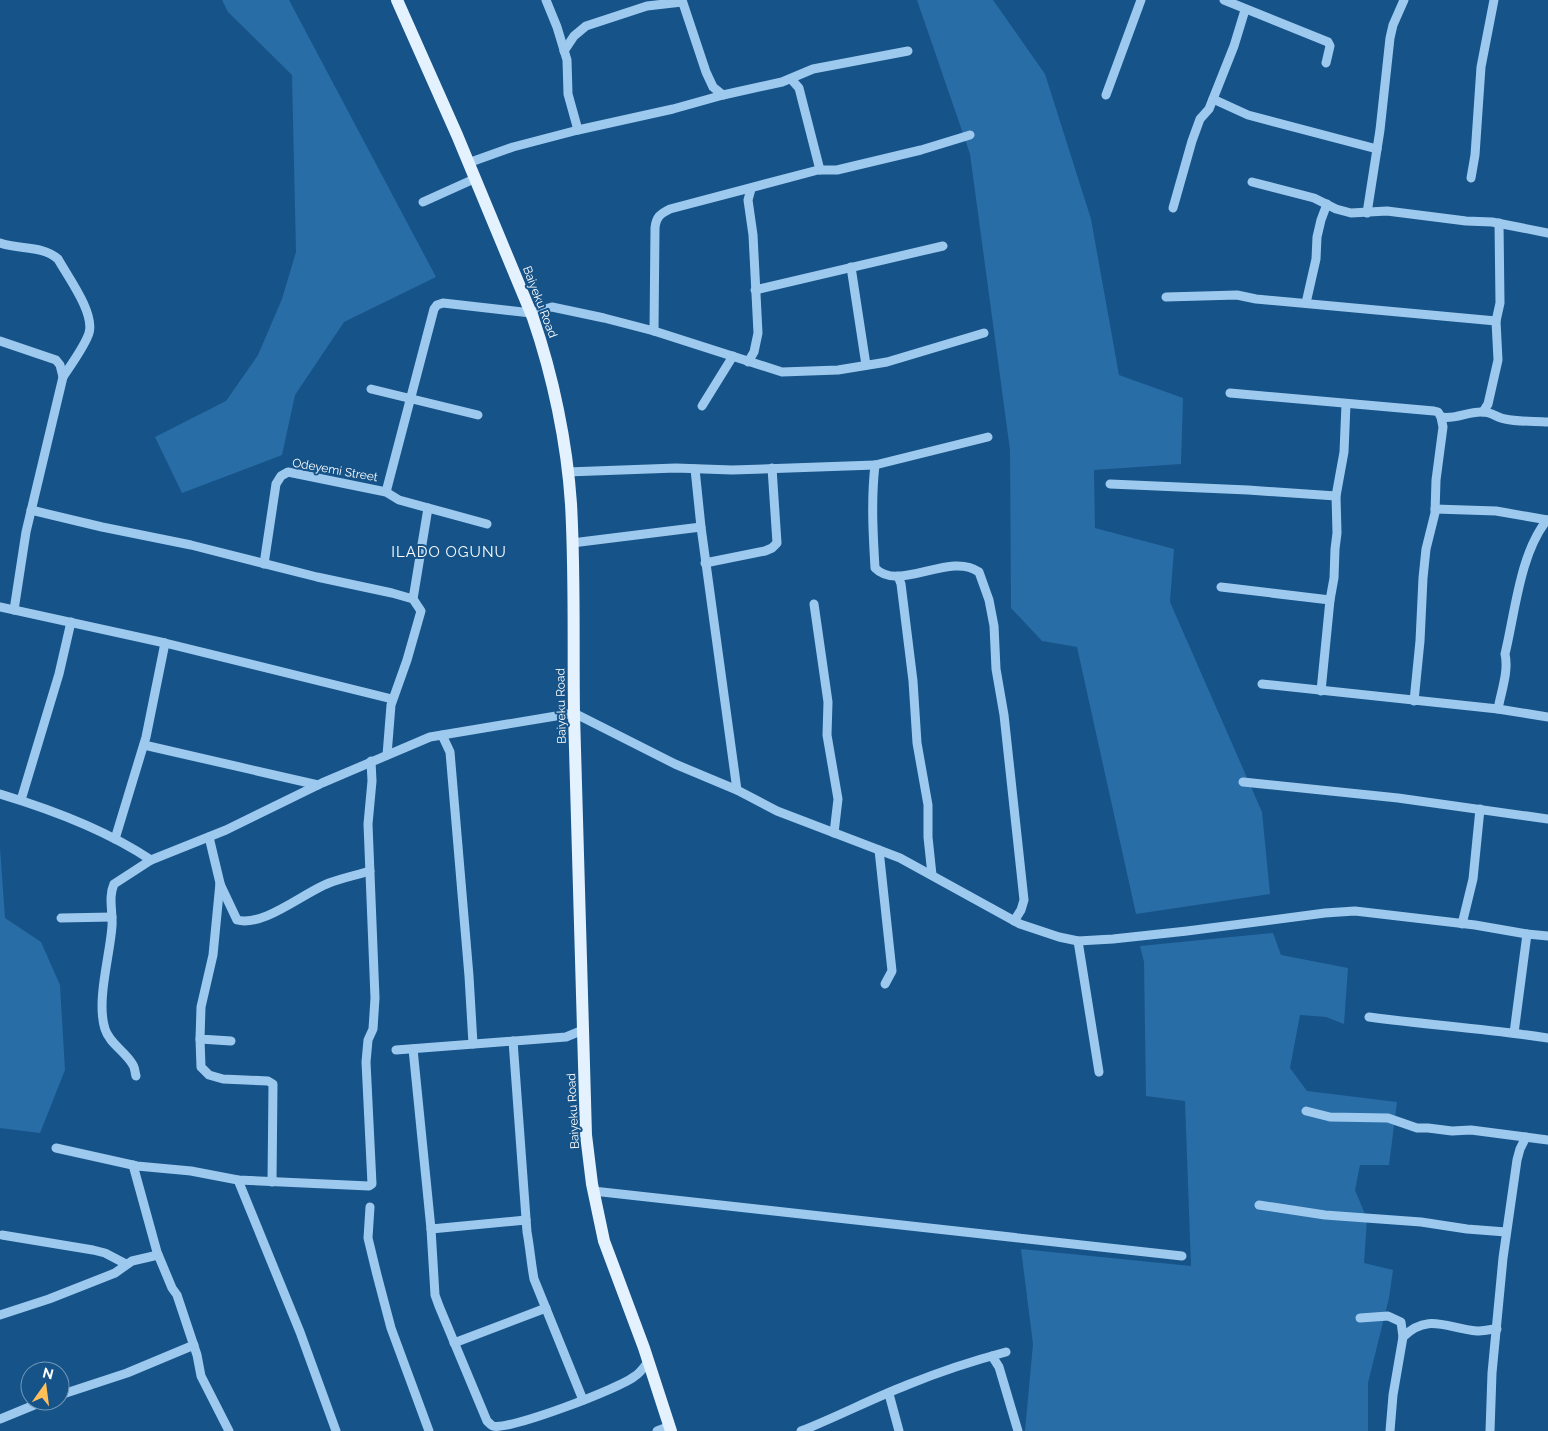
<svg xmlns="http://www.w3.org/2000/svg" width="1548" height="1431" viewBox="0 0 1548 1431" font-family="Raleway,sans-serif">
<rect width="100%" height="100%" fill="#165388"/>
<!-- green -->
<g fill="#296da6">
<path d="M222,0H289L436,277L344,322L295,395L282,455L182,493L155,437L226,401L258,355L282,299L296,252L292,75L228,12Z"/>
<path d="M917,0H993L1045,74L1091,219L1119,375L1183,398L1181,464L1094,470L1095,528L1174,549L1170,602L1262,812L1270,894L1136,914L1077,647L1042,641L1011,608L1010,450L970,154Z"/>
<path d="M0,848L5,918L41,942L60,985L65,1070L40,1133L0,1128Z"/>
<path d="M1273,933L1281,955L1348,968L1344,1024L1326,1017L1300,1015L1290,1068L1307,1091L1397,1102L1389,1165H1360L1355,1190L1367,1219L1364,1263L1393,1270L1389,1298L1368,1383V1431H1025L1033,1344L1021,1249L1191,1266L1185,1101L1146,1096L1144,962L1140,946Z"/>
</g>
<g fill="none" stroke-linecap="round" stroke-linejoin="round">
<!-- minor -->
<g stroke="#9dc9ee" stroke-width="9">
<path d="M546,0L557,27L567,60L568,94L578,130"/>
<path d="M682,0L706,72L713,87L723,95"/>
<path d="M1224,0L1328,42L1330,46L1326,63"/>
<path d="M564,51L574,36L586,26L647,6L682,2"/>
<path d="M791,79L799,88L820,170"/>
<path d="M1106,95L1141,0"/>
<path d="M1213,99L1248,115L1377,149"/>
<path d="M468,163L513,147L578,130L673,109L723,95L782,82L813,69L908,51"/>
<path d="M1471,178L1475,155L1481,67L1494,0"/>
<path d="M1252,182L1314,198L1336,209L1351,213L1387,211L1466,221L1492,222L1548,233"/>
<path d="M423,202L474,179"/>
<path d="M1173,208L1192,141L1200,119L1209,109L1234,46L1245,10"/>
<path d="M1367,213L1380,130L1390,38L1393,25L1404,0"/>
<path d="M0,243C20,250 42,245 58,259C68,277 95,313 89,333C85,346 70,366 63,377"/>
<path d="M851,267L866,365"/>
<path d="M755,290L943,246"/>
<path d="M1166,297L1237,295L1256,299L1496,321"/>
<path d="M1306,303L1316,259L1317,237L1321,220L1327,204"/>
<path d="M654,331L655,228C656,217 660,214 670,209L818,170H837L921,150L970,135"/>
<path d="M0,341L56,360L60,365L63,377L26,532L14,610"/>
<path d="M748,362L754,352L758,333L753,235L748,200L751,189"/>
<path d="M371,389L478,415"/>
<path d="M1230,393L1434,411L1438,412L1441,417L1443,427L1436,480L1435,513L1426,549L1423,578L1420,641L1414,701"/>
<path d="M702,406L733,356"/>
<path d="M1483,412L1488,404L1498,360L1496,321L1500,303L1499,223"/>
<path d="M1441,417C1455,420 1468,411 1483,412C1492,412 1497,418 1505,419C1519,422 1534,421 1548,422"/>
<path d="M875,465C871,500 873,534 875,568C899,593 950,551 979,572L989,600L994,626L996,669L1004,715L1024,900L1021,910L1014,921"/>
<path d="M695,469L701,527L737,790"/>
<path d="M567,472L676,468L732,470L875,465L988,437"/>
<path d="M1110,484L1248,490L1336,496"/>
<path d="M386,492L434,309L437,305L443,303L531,313L552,307L604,318L654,331L782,372L838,370L887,362L984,333"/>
<path d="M1435,509L1496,511L1548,520"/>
<path d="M31,510L102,527L191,545L317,577L392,593L413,599L421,611L407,660L391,705L387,755"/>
<path d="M572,543L701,527"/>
<path d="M705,563L765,551L772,548L777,543L772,468"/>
<path d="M264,564L276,484L281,476L288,472L386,492L399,500L487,524"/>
<path d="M898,576L901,584L913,681L917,743L928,805V837L932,875"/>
<path d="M1221,587L1330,600"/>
<path d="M413,599L428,508"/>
<path d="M814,604L828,702L827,735L838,799L834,833"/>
<path d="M0,607L165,643L392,699"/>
<path d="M1262,684L1498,709L1548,717"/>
<path d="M1321,691L1330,600L1334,578L1335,549L1337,533L1336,496L1344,452L1346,404"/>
<path d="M1498,709C1501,692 1509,671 1505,654C1515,613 1520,553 1547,520"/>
<path d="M442,735L450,752L469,976L473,1044"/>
<path d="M144,745L318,785"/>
<path d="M1243,782L1398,798L1548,819"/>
<path d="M0,794C50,809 108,831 151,860L226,830L322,783L430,737L574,713L675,764L737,790L777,811L900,858L1020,924L1059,937L1078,941L1113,939L1187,931L1325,913L1355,911L1475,925L1527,934L1548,936"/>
<path d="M21,800L59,674L71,622"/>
<path d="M209,837L220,883L213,955L201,1007L200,1039L231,1041"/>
<path d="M115,839L146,737L165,643"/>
<path d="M879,850L892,971L885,984"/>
<path d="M220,884L237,920C264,927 303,893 329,883C342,878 357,875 370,871"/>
<path d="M61,918L112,917"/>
<path d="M1462,924L1473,879L1480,809"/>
<path d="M1078,941L1099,1072"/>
<path d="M1369,1017C1429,1025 1489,1029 1548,1038"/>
<path d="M1514,1033L1527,934"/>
<path d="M200,1039L201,1067L209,1075L223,1079L268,1081L273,1084L272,1182"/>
<path d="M513,1041L527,1232C530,1248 531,1263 534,1279L583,1400"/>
<path d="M413,1049L431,1229L435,1295L439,1306L487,1421C488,1422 491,1425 493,1426C508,1431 621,1388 635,1376C640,1373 644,1367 648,1362"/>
<path d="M396,1050L566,1037L583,1030"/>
<path d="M136,1076C135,1073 135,1068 133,1065C126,1052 109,1043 105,1029C96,1001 110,956 112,926C113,912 108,897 114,884L151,860"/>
<path d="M1306,1111L1330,1117L1388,1118L1417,1128H1428L1452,1131L1471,1130L1548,1140"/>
<path d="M56,1148L137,1166L191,1171L238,1180L369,1186L372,1184L366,1062L368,1040L373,1029L375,998L368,824L372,781L371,761"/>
<path d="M133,1165L157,1252L172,1288L177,1295L197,1355L201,1376L229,1431"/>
<path d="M238,1180L300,1332L336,1431"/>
<path d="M593,1191C790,1211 986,1236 1182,1256"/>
<path d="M1259,1205L1325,1215L1421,1222L1467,1229L1506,1232"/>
<path d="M370,1207L368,1238L377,1275L391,1328L429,1431"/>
<path d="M431,1229L526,1220"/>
<path d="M2,1235L93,1250L105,1253L126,1264"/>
<path d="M0,1315L49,1299L115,1273L132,1261L158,1255"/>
<path d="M1360,1318L1388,1316L1401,1322L1403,1337"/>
<path d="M454,1343L546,1308"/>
<path d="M992,1356L999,1367L1018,1431"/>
<path d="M889,1394L899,1431"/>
<path d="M60,1395L127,1373L194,1345"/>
<path d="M0,1419L44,1401"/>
<path d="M657,1431L670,1426"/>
<path d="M801,1431C837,1417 871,1399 907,1385C939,1372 972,1361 1006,1352"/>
<path d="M1390,1431L1393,1395L1403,1337C1428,1312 1448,1329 1477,1331C1484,1331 1491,1329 1497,1329"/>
<path d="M1490,1431L1492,1373L1503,1258L1517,1160L1520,1149L1526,1137"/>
</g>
<!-- major -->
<path stroke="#e4f1ff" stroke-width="12" d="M397,0L457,135L533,318C553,376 567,443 571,504C575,574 573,644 574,714C577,855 582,995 586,1135L592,1184L604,1241L644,1348L671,1431"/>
</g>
<g text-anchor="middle" stroke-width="4" stroke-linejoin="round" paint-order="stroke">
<!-- street labels -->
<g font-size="12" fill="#fff" stroke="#165388">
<text transform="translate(540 302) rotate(69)" y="4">Baiyeku Road</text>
<text transform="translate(335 470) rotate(10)" y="4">Odeyemi Street</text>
<text transform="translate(561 706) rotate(-91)" y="4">Baiyeku Road</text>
<text transform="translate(573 1111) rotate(-93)" y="4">Baiyeku Road</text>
</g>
<!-- quarter labels -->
<g font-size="15" letter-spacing="1" fill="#fff" stroke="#165388">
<text x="449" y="557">ILADO OGUNU</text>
</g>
</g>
<!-- north arrow -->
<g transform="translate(45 1386) rotate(14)"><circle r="24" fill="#165388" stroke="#7398b8"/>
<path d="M0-4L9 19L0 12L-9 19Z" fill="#ffc05a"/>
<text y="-8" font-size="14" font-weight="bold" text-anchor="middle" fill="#ffffff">N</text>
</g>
</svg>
